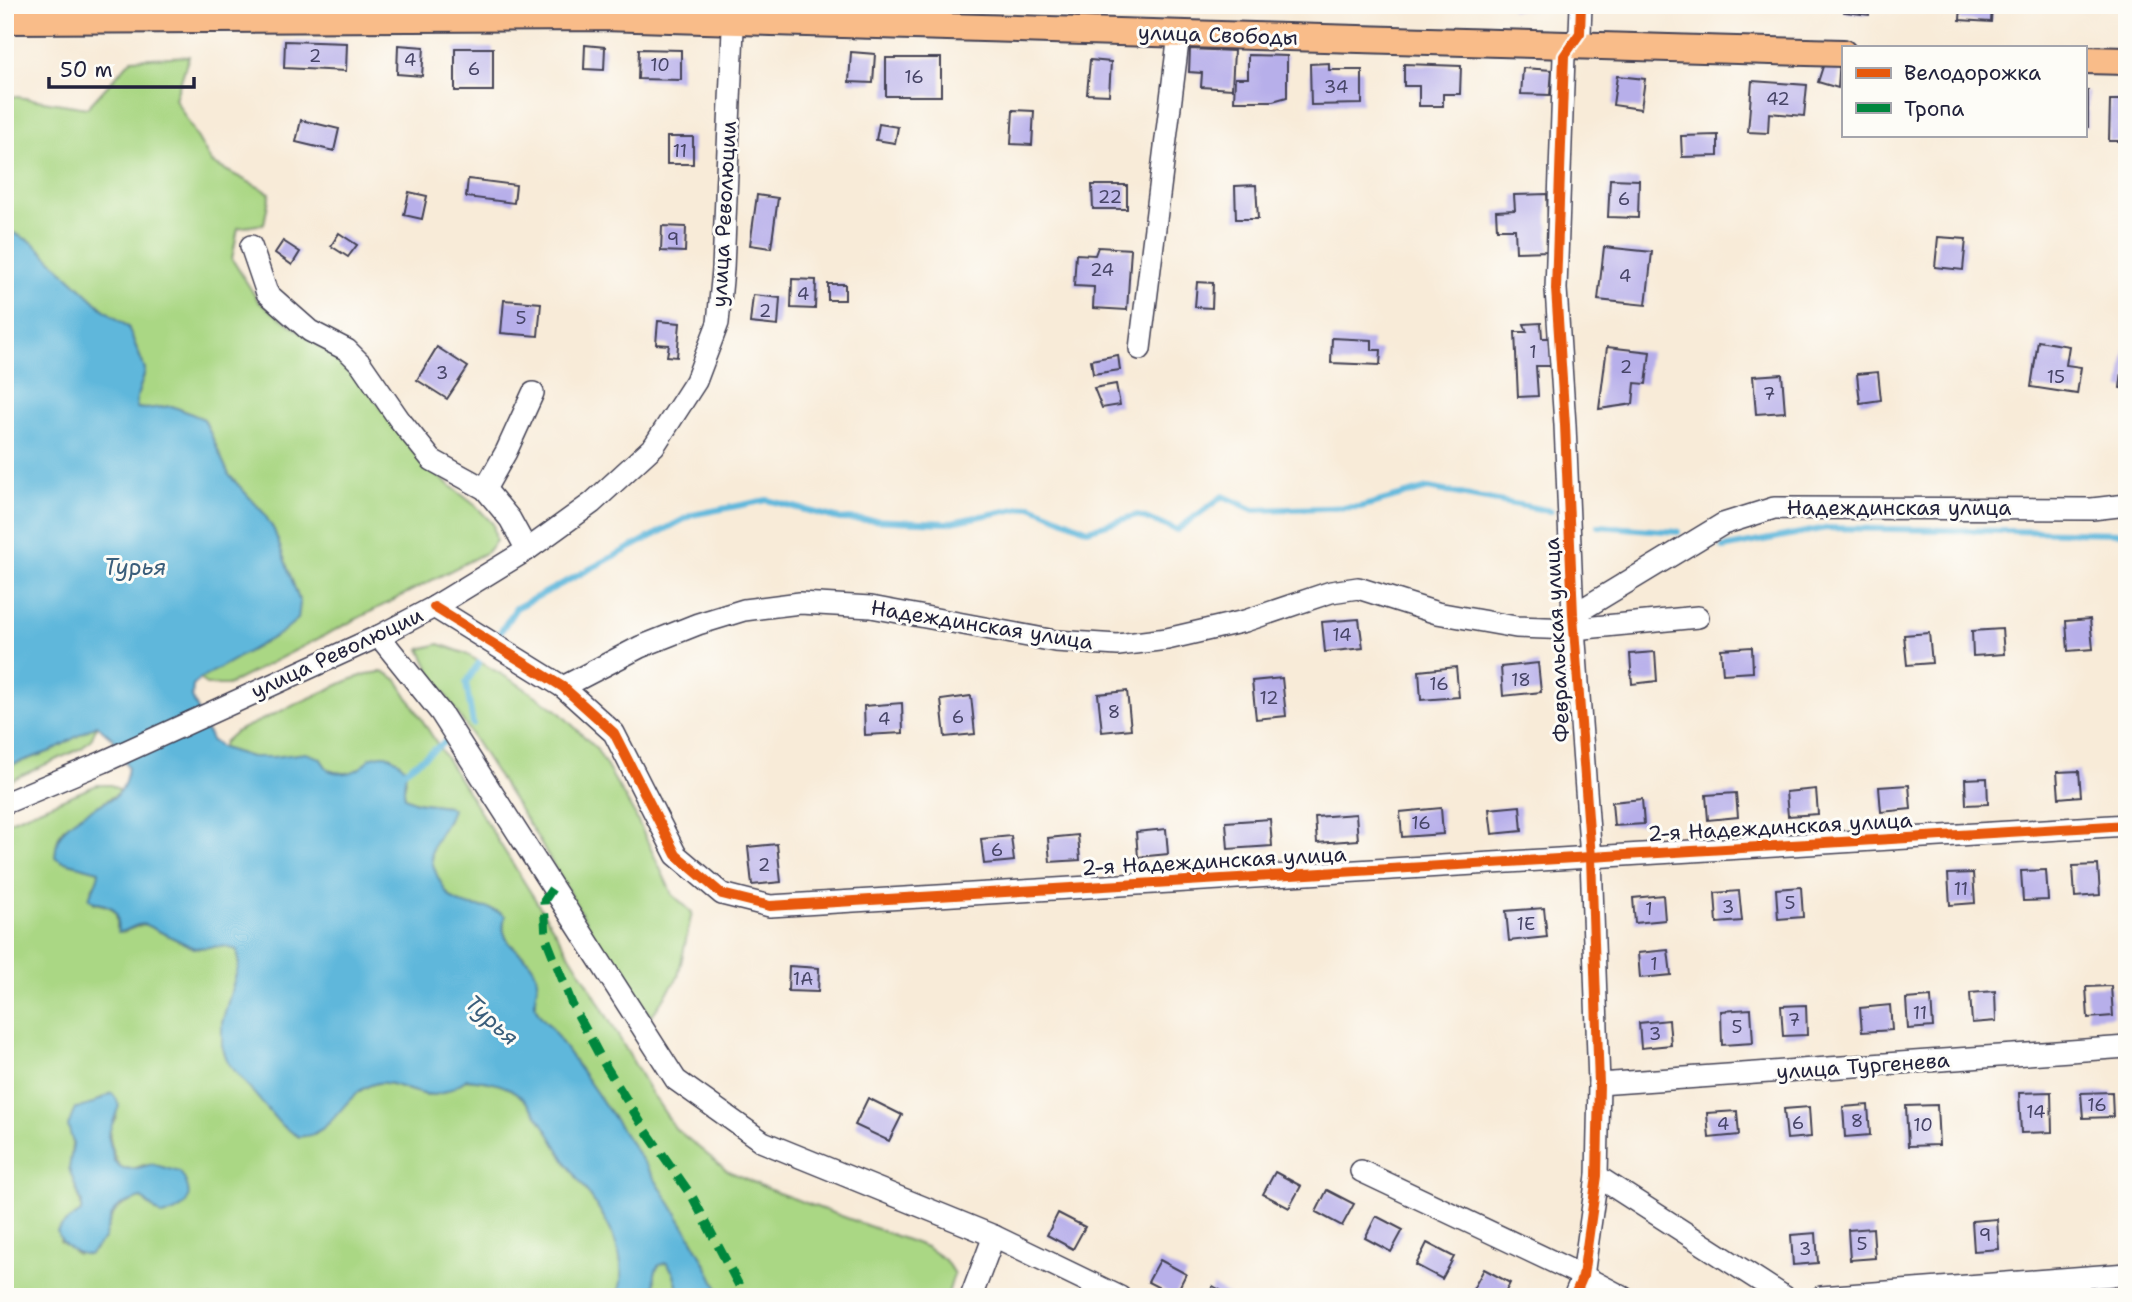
<svg xmlns="http://www.w3.org/2000/svg" width="2132" height="1302" viewBox="0 0 2132 1302" font-family="'Shantell Sans',sans-serif">
<rect width="100%" height="100%" fill="#fdfcf7"/>
<filter id="ink" filterUnits="userSpaceOnUse"><feTurbulence type="fractalNoise" baseFrequency=".0143" numOctaves="2"/><feDisplacementMap in="SourceGraphic" scale="14" xChannelSelector="R" yChannelSelector="G"/><feConvolveMatrix kernelMatrix="1 2 1 2 8 2 1 2 1" color-interpolation-filters="sRGB"/></filter>
<filter id="wash" filterUnits="userSpaceOnUse"><feTurbulence type="fractalNoise" baseFrequency=".00686" numOctaves="4" result="noise"/><feDisplacementMap in="SourceGraphic" scale="28" xChannelSelector="R" yChannelSelector="G"/><feGaussianBlur stdDeviation="1.57" result="paint"/><feColorMatrix in="noise" values="0 0 0 0 0 0 0 0 0 0 0 0 0 0 0 0 0 1.4 0 .05"/><feComposite in="paint" operator="in"/></filter>
<g filter="url(#wash)">
<rect width="100%" height="100%" fill="#f8ebd8"/>
<!-- green -->
<g fill="#aad784" stroke="#667c60" stroke-width="2" fill-rule="evenodd">
<path d="M189,56L175,99L212,163L270,193L264,224L238,228L232,259L259,302L354,371L424,465L476,506L493,524L496,541L487,552L228,685H206L200,679L281,633L300,603L274,530L263,512L229,475L204,419L172,406L145,409L137,408C134,395 144,382 145,369L128,327L102,308L32,242L5,229V95L87,108L132,59Z"/>
<path d="M439,644L464,653L515,682L557,710L596,748L635,815L672,894L692,912L678,977L651,1017L595,937L534,832L431,672L420,649Z"/>
<path d="M381,672L388,674L397,680L587,982L649,1089L675,1128L726,1170L773,1191L926,1247L945,1260L954,1274L947,1297H721C710,1269 694,1242 678,1216C639,1151 593,1089 550,1026C521,1000 544,992 532,966C525,953 507,947 504,932C502,928 504,920 505,916C490,905 478,909 462,904C444,898 429,869 432,850C433,838 442,830 448,821L447,806L416,802L405,797L403,791L406,780L376,756C369,759 368,763 363,767C354,775 338,774 328,770L320,758L251,757L222,748L224,742L235,732L347,681L367,674Z"/>
<path d="M97,725L92,738L82,748L5,783V767L51,751Z"/>
<path d="M97,785H111L121,791L63,829C55,843 55,846 61,861L99,871V878L91,890L94,903C113,907 118,907 117,928L123,932L144,924L194,948L224,946L237,950L239,964L222,1023L315,1134C333,1119 350,1091 374,1084C383,1081 392,1084 401,1087C431,1099 440,1098 467,1079C486,1081 503,1083 518,1094C538,1110 554,1143 568,1165C585,1190 607,1215 616,1244C622,1260 624,1280 617,1297H5V823ZM101,1098L116,1117C107,1132 109,1133 112,1148C117,1169 123,1173 144,1165L141,1198C114,1206 112,1212 104,1239L77,1254L60,1241L66,1222L81,1212C82,1201 78,1195 75,1185C68,1152 71,1139 83,1108L93,1105Z"/>
<path d="M661,1263H667L673,1272L681,1297H656C655,1285 651,1271 661,1263Z"/>
</g>
<!-- water -->
<g fill="#5eb7db" stroke="#406c8b" stroke-width="2">
<path d="M5,229L32,242L102,308L128,327L145,369C144,382 134,395 137,408L145,409L172,406L204,419L229,475L263,512L274,530L300,603L298,619L281,633L200,679L193,686L192,697L211,740L222,748L251,757H273L306,753L320,758L328,770C345,777 360,772 370,758C386,751 395,757 406,769C406,778 402,788 405,797L416,802L447,806L452,809C441,843 419,843 441,883C447,894 451,901 464,904C479,909 490,905 505,916C504,920 503,928 504,932C507,949 529,955 535,971C544,995 521,1000 550,1026C593,1089 639,1151 678,1216C694,1242 710,1269 721,1297H681L673,1272L667,1263C650,1263 655,1285 656,1297H617C624,1280 622,1260 616,1244C607,1215 585,1190 568,1165C554,1143 538,1110 518,1094C503,1083 486,1081 467,1079C440,1098 431,1099 401,1087C392,1084 383,1081 374,1084C348,1091 338,1122 315,1133C311,1136 304,1136 299,1137L281,1125L228,1063L222,1046V1023L239,964L237,950L224,946L194,948L144,924C134,924 128,932 118,932C117,926 119,918 116,913C112,903 97,905 89,899C91,889 99,881 99,871L61,861L55,857C56,827 75,818 99,805C105,802 113,799 118,794C125,787 126,777 128,768L113,739L97,725L51,751L5,767Z"/>
<path d="M112,1093L116,1098L119,1106L108,1135L114,1161L122,1168L134,1169L152,1164L180,1172C197,1197 188,1209 162,1216L141,1198L120,1205L111,1216L104,1239L89,1255C73,1253 63,1247 57,1231L66,1222L81,1212L82,1203L69,1169L73,1143L68,1126L75,1108C90,1108 98,1099 112,1093Z"/>
</g>
<g fill="none" stroke-linecap="round" stroke-linejoin="round">
<!-- stream -->
<g stroke="#5eb7db" stroke-width="6">
<path d="M1598,526L1678,532"/>
<path d="M1723,548L1826,528L2127,533"/>
<path d="M499,634L516,608L692,515L767,500L840,519L947,523L1031,506L1088,530L1137,515L1177,530L1223,496L1254,510L1360,507L1428,488L1551,511"/>
<path d="M473,724L466,683L479,663"/>
<path d="M402,773L446,741"/>
</g>
</g>
<g id="blocks">
<!-- building -->
<g fill="#b7afea">
<path d="M1510,5H1554V10H1511Z"/>
<path d="M1726,5H1765V11L1726,8Z"/>
<path d="M1845,5H1870L1869,15L1844,12Z"/>
<path d="M1961,5H1992L1991,22L1960,20Z"/>
<path d="M285,41L347,43L346,71L284,68Z"/>
<path d="M398,45L424,47L422,76L397,74Z"/>
<path d="M585,45L605,47L604,70L584,69Z"/>
<rect x="455" y="48" width="38" height="43"/>
<path d="M639,49L681,50V80L638,79Z"/>
<path d="M1190,49L1234,51L1232,89L1201,87L1202,73L1189,72Z"/>
<path d="M851,52L875,54L873,83L849,82Z"/>
<path d="M1248,55L1287,56V97L1273,101H1234L1235,78H1248Z"/>
<path d="M1826,57L1840,58L1838,88L1818,82Z"/>
<rect x="886" y="58" width="55" height="38"/>
<path d="M1090,60L1111,62L1109,95L1087,94Z"/>
<path d="M1329,63V70H1362V104L1311,105L1310,64Z"/>
<path d="M1404,64L1461,66L1460,94H1443V106H1419V86H1404Z"/>
<path d="M1523,68L1552,70L1550,95L1521,94Z"/>
<path d="M1617,76L1645,79L1641,109L1613,105Z"/>
<path d="M1752,81L1807,85L1804,116L1769,113L1768,133L1748,132Z"/>
<rect x="2085" y="91" width="3" height="36"/>
<path d="M2110,100H2127V141H2109Z"/>
<path d="M1013,110L1034,111L1032,145L1011,144Z"/>
<path d="M301,120L339,129L334,151L296,142Z"/>
<path d="M879,124L898,127L895,143L876,140Z"/>
<path d="M1718,135V156L1682,157L1681,136Z"/>
<rect x="667" y="137" width="26" height="27"/>
<path d="M468,179L516,185L514,203L466,197Z"/>
<path d="M1610,179L1639,180L1638,218L1608,217Z"/>
<path d="M1092,185H1127V209H1093Z"/>
<path d="M1256,185L1258,219H1236L1235,186Z"/>
<path d="M409,192L427,196L422,219L404,215Z"/>
<path d="M1547,194L1549,251L1516,252L1515,229H1497L1496,211L1515,210L1514,195Z"/>
<path d="M757,195L778,198L771,248L750,245Z"/>
<path d="M662,226L686,227L685,252L661,251Z"/>
<path d="M339,233L357,245L348,257L331,246Z"/>
<path d="M1938,237L1966,239L1963,270L1935,267Z"/>
<path d="M283,241L300,252L292,265L275,253Z"/>
<path d="M1098,247L1131,249L1127,310L1093,308L1094,287L1074,286L1076,254L1095,255Z"/>
<path d="M1604,247L1652,252L1646,305L1598,300Z"/>
<path d="M792,279L816,280L815,309L791,308Z"/>
<path d="M1197,282L1213,283L1212,308L1195,307Z"/>
<rect x="828" y="284" width="17" height="16"/>
<path d="M753,295L780,298L778,326L750,323Z"/>
<path d="M504,300L541,303L538,336L501,333Z"/>
<path d="M658,321L680,323L677,357L667,356L669,345L656,344Z"/>
<path d="M1541,323L1542,338H1550L1551,366H1536L1538,396L1518,397L1515,332H1527L1524,324Z"/>
<path d="M1332,338L1372,340V350H1381L1380,365L1331,363Z"/>
<path d="M2038,341L2069,346L2066,365L2081,367L2077,394L2031,387Z"/>
<path d="M437,347L468,367L447,399L417,380Z"/>
<path d="M1607,347L1650,352L1646,384L1635,383L1633,404L1599,409Z"/>
<path d="M2125,347L2127,348V389L2120,388Z"/>
<path d="M1118,355L1120,370L1093,374L1091,360Z"/>
<path d="M1878,372L1881,400L1860,403L1857,374Z"/>
<path d="M1782,374L1785,412L1756,414L1753,376Z"/>
<path d="M1116,384L1120,405L1102,408L1094,388Z"/>
<path d="M1359,619L1363,648L1325,652L1322,622Z"/>
<path d="M2090,619L2093,649L2068,651L2066,621Z"/>
<path d="M2002,629L2004,654L1973,656L1972,631Z"/>
<path d="M1929,633L1932,663L1907,665L1904,635Z"/>
<path d="M1752,647L1753,672L1723,674L1721,649Z"/>
<path d="M1655,652L1657,681L1632,684L1630,654Z"/>
<path d="M1538,663L1541,692L1503,696L1501,667Z"/>
<path d="M1456,667L1459,697L1421,700L1419,671Z"/>
<path d="M1282,678L1286,716L1256,719L1252,681Z"/>
<path d="M1127,691L1131,729L1102,732L1098,694Z"/>
<path d="M971,696L975,734L945,737L941,700Z"/>
<path d="M902,703L903,733L865,735L864,706Z"/>
<path d="M2079,771L2081,796L2059,798L2057,772Z"/>
<path d="M1987,778L1988,804L1966,805L1965,779Z"/>
<path d="M1909,785L1911,809L1881,812L1879,787Z"/>
<path d="M1816,789L1818,814L1788,816L1786,792Z"/>
<path d="M1736,793L1738,817L1708,820L1706,795Z"/>
<path d="M1642,799L1644,824L1614,826L1612,802Z"/>
<path d="M1520,806L1522,831L1492,834L1489,809Z"/>
<path d="M1441,808L1443,834L1402,837L1400,812Z"/>
<path d="M1356,814L1358,840L1317,843L1315,817Z"/>
<path d="M1270,819L1272,846L1228,849L1226,822Z"/>
<path d="M1166,829L1168,854L1138,857L1136,832Z"/>
<path d="M1078,835L1080,860L1050,862L1048,838Z"/>
<path d="M1011,836L1014,861L984,864L981,839Z"/>
<path d="M777,844L781,882L752,885L748,847Z"/>
<path d="M2098,865L2100,895L2075,897L2073,866Z"/>
<path d="M2046,870L2048,900L2023,901L2021,871Z"/>
<path d="M1973,873L1975,903L1950,905L1948,874Z"/>
<path d="M1801,887L1803,917L1778,919L1776,889Z"/>
<path d="M1739,891L1742,921L1717,923L1715,893Z"/>
<path d="M1663,895L1665,920L1635,923L1633,898Z"/>
<path d="M1544,908L1547,937L1509,941L1506,911Z"/>
<path d="M1668,950L1671,975L1640,978L1638,953Z"/>
<path d="M789,966L819,968L818,992L788,991Z"/>
<path d="M2111,986L2113,1016L2088,1018L2086,987Z"/>
<path d="M1995,991L1996,1021L1972,1023L1970,993Z"/>
<path d="M1931,997L1933,1027L1908,1029L1906,999Z"/>
<path d="M1806,1005L1807,1035L1783,1036L1781,1006Z"/>
<path d="M1890,1005L1892,1030L1862,1032L1860,1008Z"/>
<path d="M1751,1009L1753,1043L1722,1045L1721,1011Z"/>
<path d="M1669,1020L1671,1045L1641,1048L1639,1023Z"/>
<path d="M2051,1092L2052,1132L2021,1133L2019,1093Z"/>
<path d="M2112,1092L2113,1117L2083,1118L2081,1093Z"/>
<path d="M868,1098L902,1115L889,1141L855,1125Z"/>
<path d="M1868,1105L1870,1135L1845,1137L1843,1107Z"/>
<path d="M1937,1105L1939,1145L1908,1146L1906,1106Z"/>
<path d="M1809,1107L1811,1137L1787,1139L1784,1109Z"/>
<path d="M1737,1111L1739,1135L1709,1138L1707,1113Z"/>
<path d="M1275,1172L1301,1186L1289,1208L1263,1194Z"/>
<path d="M1327,1190L1354,1204L1342,1226L1316,1212Z"/>
<path d="M1058,1213L1085,1227L1073,1249L1047,1235Z"/>
<path d="M1376,1216L1403,1230L1391,1252L1365,1238Z"/>
<path d="M1997,1219L1999,1249L1974,1251L1972,1221Z"/>
<path d="M1873,1228L1875,1258L1850,1260L1848,1230Z"/>
<path d="M1816,1233L1818,1263L1793,1265L1791,1235Z"/>
<path d="M1427,1243L1454,1257L1442,1279L1416,1265Z"/>
<path d="M1160,1260L1186,1274L1175,1296L1148,1282Z"/>
<path d="M1484,1269L1510,1283L1503,1297H1484L1472,1291Z"/>
<path d="M1213,1286L1232,1297H1207Z"/>
</g>
</g>
</g>
<g filter="url(#ink)">
<use href="#blocks" fill-opacity="0" stroke="#424053" stroke-width="2"/>
<g fill="none" stroke-linecap="round" stroke-linejoin="round">
<defs>
<g id="minor">
<path d="M251,246L267,293L310,331L347,350L361,364L399,419L432,460L485,489L510,519L527,550"/>
<path d="M1140,349L1179,34"/>
<path d="M485,489L506,452L533,393"/>
<path d="M434,607L563,687L614,733L676,855L722,894L770,906L2127,825"/>
<path d="M1573,615L1723,524L1774,508L2092,509L2127,505"/>
<path d="M379,636L441,713L676,1080L763,1142L994,1236L1120,1297"/>
<path d="M563,687L640,647L698,624L744,610L800,603L871,607L1055,641L1118,645L1167,639L1245,621L1331,592L1358,588L1437,613L1516,627L1574,629L1698,617"/>
<path d="M5,803L103,762L379,636L434,607L527,550L592,503L654,446L696,381L718,323L723,269L734,5"/>
<path d="M1599,1084L2127,1047"/>
<path d="M1361,1171L1583,1276L1623,1297"/>
<path d="M1597,1176L1785,1297"/>
<path d="M971,1297L994,1236"/>
<path d="M1574,1297L1583,1276L1597,1176L1599,1084L1591,858L1573,615L1565,425L1556,289L1564,56L1580,33L1581,5"/>
<path d="M1821,1297L2127,1274"/>
</g>
<g id="major">
<path d="M5,20L602,17L1843,53"/>
<path d="M2085,60L2127,61"/>
</g>
</defs>
<!-- minor casing -->
<use href="#minor" stroke="#424053" stroke-width="24"/>
<!-- major casing -->
<use href="#major" stroke="#424053" stroke-width="30"/>
<!-- minor -->
<use href="#minor" stroke="#fff" stroke-width="21"/>
<!-- major -->
<use href="#major" stroke="#f9bc89" stroke-width="26"/>
<!-- quiet -->
<path stroke="#00873e" stroke-width="9" stroke-dasharray="18 9" stroke-linecap="butt" d="M552,889L544,901L546,938L572,1004L602,1060L644,1128L693,1198L745,1297"/>
<defs>
<g id="cycleway">
<path d="M434,607L563,687L614,733L676,855L722,894L770,906L2127,825"/>
<path d="M1574,1297L1583,1276L1597,1176L1599,1084L1591,858L1573,615L1565,425L1556,289L1564,56L1580,33L1581,5"/>
</g>
</defs>
<!-- cycleway casing -->
<use href="#cycleway" stroke="#fdfcf7" stroke-width="15"/>
<!-- cycleway -->
<use href="#cycleway" stroke="#e8590c" stroke-width="10"/>
</g>
</g>
<g text-anchor="middle" stroke-width="6" stroke-linejoin="round" paint-order="stroke">
<!-- number labels -->
<g font-size="18" fill="#474567">
<text x="315" y="62">2</text>
<text x="410" y="66">4</text>
<text x="660" y="71">10</text>
<text x="474" y="75">6</text>
<text x="914" y="83">16</text>
<text x="1336" y="93">34</text>
<text x="1778" y="105">42</text>
<text x="680" y="157">11</text>
<text x="1110" y="203">22</text>
<text x="1624" y="205">6</text>
<text x="673" y="245">9</text>
<text x="1102" y="276">24</text>
<text x="1625" y="282">4</text>
<text x="803" y="300">4</text>
<text x="765" y="317">2</text>
<text x="521" y="324">5</text>
<text x="1533" y="358">1</text>
<text x="1626" y="373">2</text>
<text x="442" y="379">3</text>
<text x="2056" y="383">15</text>
<text x="1769" y="400">7</text>
<text x="1342" y="641">14</text>
<text x="1521" y="686">18</text>
<text x="1439" y="690">16</text>
<text x="1269" y="704">12</text>
<text x="1114" y="718">8</text>
<text x="958" y="723">6</text>
<text x="884" y="725">4</text>
<text x="1421" y="829">16</text>
<text x="997" y="856">6</text>
<text x="764" y="871">2</text>
<text x="1961" y="895">11</text>
<text x="1790" y="909">5</text>
<text x="1728" y="913">3</text>
<text x="1649" y="915">1</text>
<text x="1526" y="930">1Е</text>
<text x="1654" y="970">1</text>
<text x="803" y="985">1А</text>
<text x="1920" y="1019">11</text>
<text x="1794" y="1026">7</text>
<text x="1737" y="1033">5</text>
<text x="1655" y="1040">3</text>
<text x="2097" y="1111">16</text>
<text x="2036" y="1118">14</text>
<text x="1857" y="1127">8</text>
<text x="1798" y="1129">6</text>
<text x="1723" y="1130">4</text>
<text x="1923" y="1131">10</text>
<text x="1985" y="1241">9</text>
<text x="1862" y="1250">5</text>
<text x="1805" y="1255">3</text>
</g>
<!-- street labels -->
<g font-size="21" fill="#22223b" stroke="#fdfcf7">
<text transform="translate(1218 35) rotate(2)" y="7">улица Свободы</text>
<text transform="translate(724 214) rotate(-87)" y="7">улица Революции</text>
<text x="1899" y="515">Надеждинская улица</text>
<text transform="translate(982 625) rotate(9)" y="7">Надеждинская улица</text>
<text transform="translate(1557 640) rotate(-93)" y="7">Февральская улица</text>
<text transform="translate(337 653) rotate(-25)" y="7">улица Революции</text>
<text transform="translate(1780 827) rotate(-3)" y="7">2-я Надеждинская улица</text>
<text transform="translate(1214 861) rotate(-3)" y="7">2-я Надеждинская улица</text>
<text transform="translate(1863 1066) rotate(-4)" y="7">улица Тургенева</text>
</g>
<!-- water labels -->
<g font-size="23" font-style="italic" fill="#3a5e7b" stroke="#fdfcf7">
<text x="135" y="575">Турья</text>
<text transform="translate(492 1020) rotate(42)" y="8">Турья</text>
</g>
</g>
<!-- margin -->
<rect width="2132" height="1302" fill="none" stroke="#fdfcf7" stroke-width="28"/>
<!-- legend -->
<rect x="1842" y="46" width="245" height="91" fill="#fdfcf7" stroke="#a5a5ac" stroke-width="2"/>
<rect x="1856" y="68" width="35" height="10" fill="#e8590c" stroke="#a5a5ac" stroke-width="2"/>
<text x="1904" y="80" font-size="21" fill="#22223b">Велодорожка</text>
<rect x="1856" y="103" width="35" height="10" fill="#00873e" stroke="#a5a5ac" stroke-width="2"/>
<text x="1904" y="116" font-size="21" fill="#22223b">Тропа</text>
<!-- scale -->
<path d="M49 77v10h145v-10" fill="none" stroke="#22223b" stroke-width="3.5"/>
<text x="60" y="77" font-size="21" fill="#22223b" stroke="#fdfcf7" stroke-width="5" paint-order="stroke">50 m</text>
</svg>
